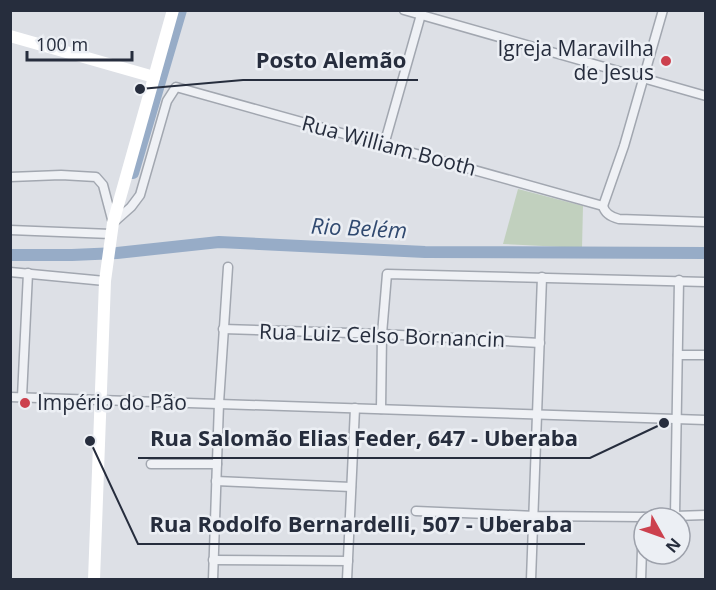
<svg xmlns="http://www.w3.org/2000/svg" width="716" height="590" viewBox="0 0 716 590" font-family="'Open Sans',sans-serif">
<rect width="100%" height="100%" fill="#dde0e6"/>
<!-- green -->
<path fill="#c1d0be" d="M518,189L583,206L582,248L503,244Z"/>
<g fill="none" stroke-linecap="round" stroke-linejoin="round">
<!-- river -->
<g stroke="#97acc7" stroke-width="12">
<path d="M133,173L181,10"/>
<path d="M10,255H72L117,253L219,242L425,252L706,253"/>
</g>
<defs>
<g id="street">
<path d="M404,10L706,96"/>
<path d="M384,145L422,11"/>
<path d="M10,177L61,175L96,177L103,185L113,223L131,207L140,195L167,101L176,87L603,206"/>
<path d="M603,206L624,146L663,10"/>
<path d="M603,206C605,214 611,217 619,219L706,222"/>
<path d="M10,230L111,234"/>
<path d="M10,272L105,281"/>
<path d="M223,329L382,334L540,343"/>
<path d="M678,355H706"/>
<path d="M10,397L706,420"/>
<path d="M22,397L28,273"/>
<path d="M381,409L382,334L387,274L706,282"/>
<path d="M151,464H217"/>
<path d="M216,481L351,487"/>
<path d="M416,511L535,516L643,517L706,515"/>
<path d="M675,516L679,280"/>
<path d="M213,560L348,561"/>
<path d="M213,580L219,403L228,267"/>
<path d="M347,580L355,408"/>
<path d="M531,580L542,277"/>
<path d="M641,580L643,517"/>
</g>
</defs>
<!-- street casing -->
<use href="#street" stroke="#a2a7b0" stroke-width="11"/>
<!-- street -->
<use href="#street" stroke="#eff1f5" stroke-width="8"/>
<!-- secondary -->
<g stroke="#fff" stroke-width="12">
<path d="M10,36L154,77"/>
<path d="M94,580L105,281L113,223L173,10"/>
</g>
</g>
<!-- markers -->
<g fill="#cc414e" stroke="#eceff4" stroke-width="2">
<circle cx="666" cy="61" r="6"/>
<circle cx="25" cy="403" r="6"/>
</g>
<g text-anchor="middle" stroke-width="5" stroke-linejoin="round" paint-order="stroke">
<!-- poi labels -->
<g font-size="21" fill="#262d3d" stroke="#eceff4" text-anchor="end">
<text x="654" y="56">Igreja Maravilha<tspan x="654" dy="24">de Jesus</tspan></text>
<text x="37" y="410" text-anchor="start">Império do Pão</text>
</g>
<!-- street labels -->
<g font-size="21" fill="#262d3d" stroke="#eceff4">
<text transform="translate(389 146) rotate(15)" y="7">Rua William Booth</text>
<text transform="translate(382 336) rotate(2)" y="7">Rua Luiz Celso Bornancin</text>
</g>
<!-- water labels -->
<g font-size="22" font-style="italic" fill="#314a70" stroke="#eceff4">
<text transform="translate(359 228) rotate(3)" y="8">Rio Belém</text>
</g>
</g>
<!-- callouts -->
<path fill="none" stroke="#262d3d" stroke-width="2" d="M140 89L243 80H418M664 423L590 458H138M90 441L138 544H585"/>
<g fill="#262d3d" stroke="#eceff4" stroke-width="2">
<circle cx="140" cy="89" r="6"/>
<circle cx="664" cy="423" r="6"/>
<circle cx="90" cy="441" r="6"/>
</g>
<g font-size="22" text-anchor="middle" font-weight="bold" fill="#262d3d" stroke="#eceff4" stroke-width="5" stroke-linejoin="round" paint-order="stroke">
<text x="331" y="68">Posto Alemão</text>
<text x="364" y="446">Rua Salomão Elias Feder, 647 - Uberaba</text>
<text x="361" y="532">Rua Rodolfo Bernardelli, 507 - Uberaba</text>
</g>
<!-- border -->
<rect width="716" height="590" fill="none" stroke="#262d3d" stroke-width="24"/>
<!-- north arrow -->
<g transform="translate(662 536) rotate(130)"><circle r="28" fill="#eceff4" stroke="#9da1ab" stroke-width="1.5"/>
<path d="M0-4.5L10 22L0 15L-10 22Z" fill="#cc414e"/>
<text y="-9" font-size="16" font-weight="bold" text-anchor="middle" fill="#262d3d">N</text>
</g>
<!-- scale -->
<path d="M27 51v9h105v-9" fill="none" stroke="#262d3d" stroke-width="3"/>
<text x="36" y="51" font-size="18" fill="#262d3d" stroke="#eceff4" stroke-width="4.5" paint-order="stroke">100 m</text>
</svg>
